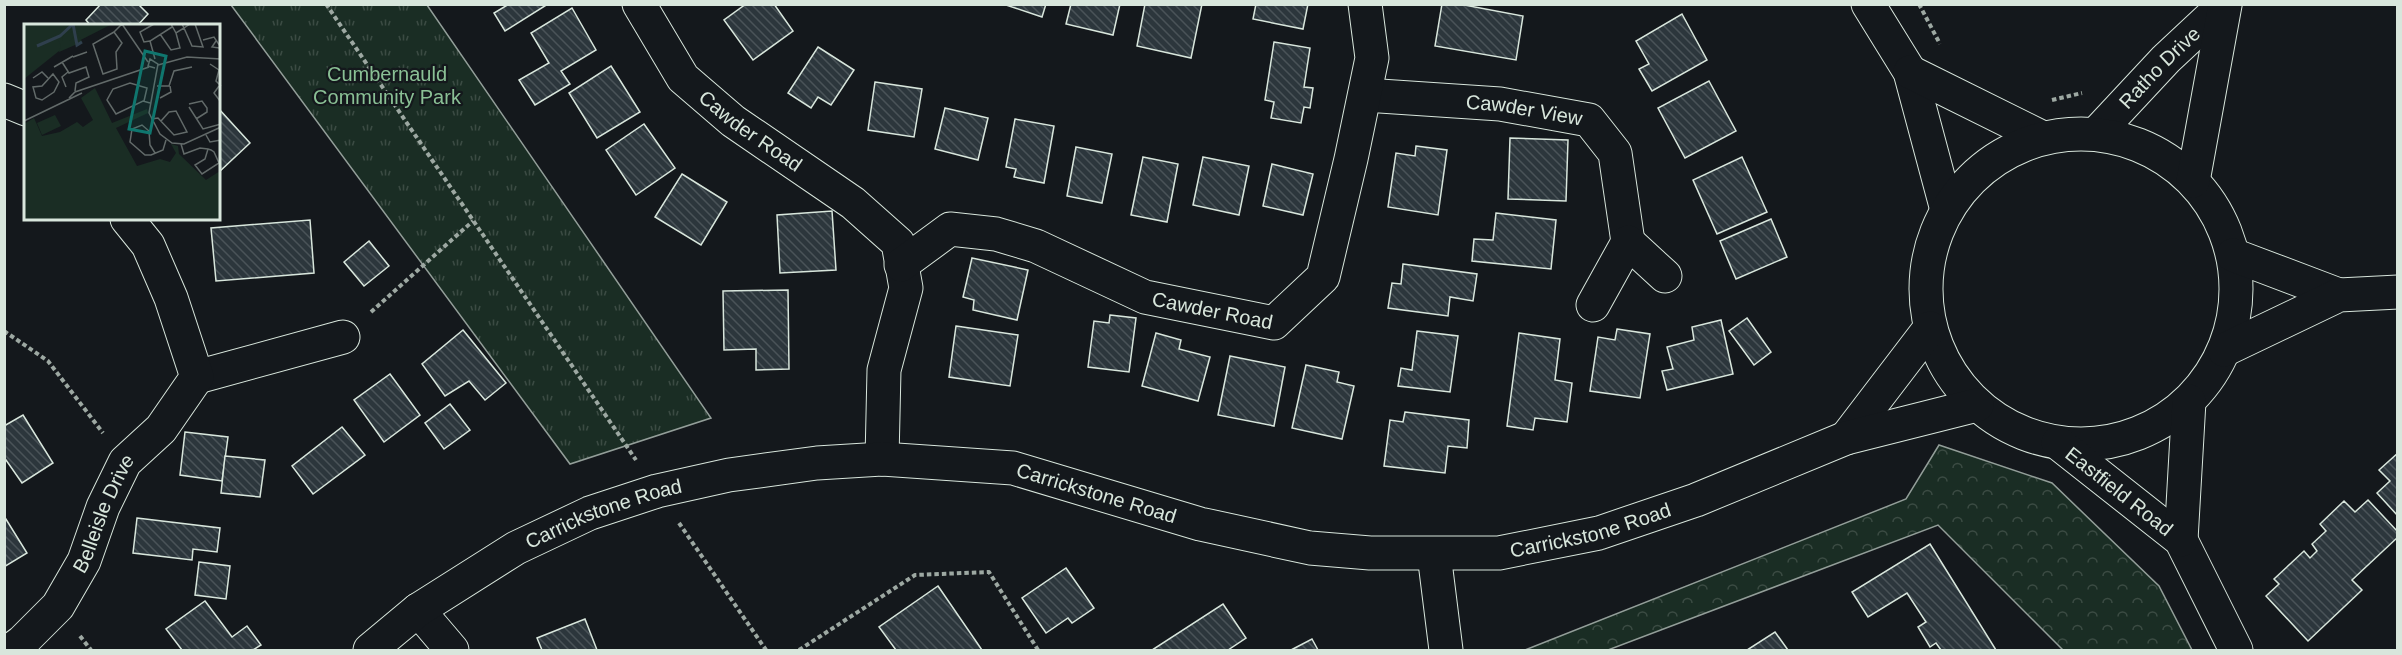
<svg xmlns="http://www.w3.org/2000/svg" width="2402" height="655" viewBox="0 0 2402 655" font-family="Helvetica,sans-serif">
<defs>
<pattern id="forest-crowns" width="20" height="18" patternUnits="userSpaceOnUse" patternTransform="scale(1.5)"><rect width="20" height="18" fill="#1a2d24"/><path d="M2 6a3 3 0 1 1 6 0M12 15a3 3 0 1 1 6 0" fill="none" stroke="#3b4b43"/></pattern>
<pattern id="park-tufts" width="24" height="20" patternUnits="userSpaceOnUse" patternTransform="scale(1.5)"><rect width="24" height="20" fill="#1a2d24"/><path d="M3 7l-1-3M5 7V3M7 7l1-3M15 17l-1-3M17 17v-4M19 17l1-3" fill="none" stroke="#3b4b43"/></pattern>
<pattern id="building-back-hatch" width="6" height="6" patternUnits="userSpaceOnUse" patternTransform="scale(1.5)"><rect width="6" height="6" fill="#2c363c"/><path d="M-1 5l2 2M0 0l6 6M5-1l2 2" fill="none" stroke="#4a5358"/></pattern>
</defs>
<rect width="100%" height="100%" fill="#14181c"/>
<!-- forest -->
<path fill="url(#forest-crowns)" stroke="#939e99" stroke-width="1.5" d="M1939,445L2052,483L2159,586L2192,650H2063L1938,525L1608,650H1525L1906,499Z"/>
<!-- park -->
<path fill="url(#park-tufts)" stroke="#939e99" stroke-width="1.5" d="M231,5H427L711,418L570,464Z"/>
<!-- building -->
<g fill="url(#building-back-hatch)" stroke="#d8e6dc" stroke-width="1.5">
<path d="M101,4H138L148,14L137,26H91L86,20Z"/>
<path d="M509,4H548L505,31L494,13Z"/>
<path d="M746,4H774L793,31L753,60L724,20Z"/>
<path d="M1003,4H1046L1042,17Z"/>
<path d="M1071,4H1120L1113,35L1066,24Z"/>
<path d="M1145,4H1202L1191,58L1137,46Z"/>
<path d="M1256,4H1308L1303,29L1253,19Z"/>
<path d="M1442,4H1459L1523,16L1516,60L1435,46Z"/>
<path d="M572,8L596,50L561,71L570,84L535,105L519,80L549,63L531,33Z"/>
<path d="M1682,14L1707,60L1652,91L1639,69L1649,64L1636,41Z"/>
<path d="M1274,42L1310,48L1304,87L1313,88L1310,108L1304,107L1301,123L1271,118L1274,102L1265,100Z"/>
<path d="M818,47L854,70L831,105L818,97L811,108L788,93Z"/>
<path d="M611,66L640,112L597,138L569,93Z"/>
<path d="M1709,81L1736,131L1685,158L1658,108Z"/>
<path d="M875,82L922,89L914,137L868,130Z"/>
<path d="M945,108L988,118L978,160L935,149Z"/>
<path d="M219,109L250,143L219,172Z"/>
<path d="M1015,119L1054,126L1044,183L1014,177L1016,169L1006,167Z"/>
<path d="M644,124L675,168L636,195L606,150Z"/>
<path d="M1510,138L1568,140L1566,201L1508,199Z"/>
<path d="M1416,146L1447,150L1438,215L1388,207L1396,153L1415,156Z"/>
<path d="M1076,147L1112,154L1102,203L1067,196Z"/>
<path d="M1143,157L1178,164L1167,222L1131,215Z"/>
<path d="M1203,157L1249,166L1239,215L1193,205Z"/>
<path d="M1742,157L1767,212L1717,234L1693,180Z"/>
<path d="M1272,164L1313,174L1303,215L1263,206Z"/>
<path d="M682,174L727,202L701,245L655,217Z"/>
<path d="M832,211L836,270L780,273L777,215Z"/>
<path d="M1496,213L1556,220L1551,269L1472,261L1474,239L1493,240Z"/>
<path d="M1771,219L1787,257L1736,279L1720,241Z"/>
<path d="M310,220L314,273L216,281L211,228Z"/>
<path d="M369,241L389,266L364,286L344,262Z"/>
<path d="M972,258L1028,270L1017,320L973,310L974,300L963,297Z"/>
<path d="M1403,264L1477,274L1473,301L1450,297L1448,316L1388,308L1392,283L1401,284Z"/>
<path d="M788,290L789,369L756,370V349L724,350L723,291Z"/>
<path d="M1110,315L1136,318L1129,372L1088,367L1094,321L1109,323Z"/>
<path d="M1747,318L1771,352L1754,365L1729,331Z"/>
<path d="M1721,320L1733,374L1667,390L1662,371L1673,369L1667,347L1694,340L1692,327Z"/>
<path d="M956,326L1018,335L1010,386L949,377Z"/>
<path d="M1617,329L1650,334L1640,398L1590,391L1598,337L1615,340Z"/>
<path d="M463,330L506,383L485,400L469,381L445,396L422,364Z"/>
<path d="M1417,331L1458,336L1450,392L1398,386L1401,368L1412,370Z"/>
<path d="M1156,333L1181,340L1179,349L1210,357L1198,401L1142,386Z"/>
<path d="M1519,333L1560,339L1555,380L1572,383L1567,422L1535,418L1533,430L1507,426Z"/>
<path d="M1230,356L1285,367L1274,426L1218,415Z"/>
<path d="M1306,365L1339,372L1337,382L1354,386L1342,439L1292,428Z"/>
<path d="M390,374L420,415L384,442L354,400Z"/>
<path d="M450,404L470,430L444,449L425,423Z"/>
<path d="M1405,412L1469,420L1467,448L1448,446L1445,473L1384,466L1390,420L1403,422Z"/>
<path d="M23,415L53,463L22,483L6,460L4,461V426Z"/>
<path d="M342,427L365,455L313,494L292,466Z"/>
<path d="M185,432L228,437L222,481L180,475Z"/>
<path d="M2398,453V516L2377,493L2390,481L2379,470Z"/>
<path d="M225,456L265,460L260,497L221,493Z"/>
<path d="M2368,500L2398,532V537L2352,580L2362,590L2308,641L2266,596L2279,584L2274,579L2304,551L2310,558L2317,551L2312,544L2326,531L2320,524L2344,501L2355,512Z"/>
<path d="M4,516L27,553L4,567Z"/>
<path d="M137,518L220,528L217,552L193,549L192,560L133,553Z"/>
<path d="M1930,544L1996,650H1941L1936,643L1930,647L1918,627L1926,622L1907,593L1868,617L1852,592Z"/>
<path d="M199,562L230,566L226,599L195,595Z"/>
<path d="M1066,568L1094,608L1072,623L1068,618L1046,633L1022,598Z"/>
<path d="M938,586L982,650H896L879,627Z"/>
<path d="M205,601L232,637L247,626L261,645L253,650H182L166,629Z"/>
<path d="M1223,604L1246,638L1228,650H1152Z"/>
<path d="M585,619L597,650H542L537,638Z"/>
<path d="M1775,632L1788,650H1747Z"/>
<path d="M1312,639L1318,650H1291Z"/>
</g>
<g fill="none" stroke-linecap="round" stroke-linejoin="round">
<defs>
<g id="minor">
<path id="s1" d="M639,4L683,78L733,121L853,203L898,243L906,288L884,370L882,459"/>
<path d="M1868,4L1910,72L1947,210"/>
<path d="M1910,72L2043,138"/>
<path id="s2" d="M1365,95L1500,104L1589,120L1615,153L1628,242"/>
<path d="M4,100L26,109"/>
<path id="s3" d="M2096,134L2166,59L2225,4"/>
<circle cx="2081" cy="289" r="155"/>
<path d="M2193,181L2225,5"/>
<path d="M2233,255L2339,295"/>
<path id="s4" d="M901,265L950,229L996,234L1036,246L1145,297L1274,323L1323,277L1351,159L1372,58L1365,4"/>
<path d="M1593,305L1628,242L1665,276"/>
<path d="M2224,350L2339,295L2398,292"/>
<path d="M197,377L343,337"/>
<path d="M1846,438L1930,328"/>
<path id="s5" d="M2058,443L2181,540L2236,650"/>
<path d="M2181,540L2189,401"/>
<path d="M1434,554L1446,650"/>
<path d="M418,610L452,650"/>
<path id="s6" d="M11,650L22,642L58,606L84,561L103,507L125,462L161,429L197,377L171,298L148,245L127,219"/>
<path id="s7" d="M370,650L418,610L516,548L590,513L657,491L729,475L817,463L882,459L1013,468L1200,524L1310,548L1370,553H1499L1599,533L1696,500L1846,438L1977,405"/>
</g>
</defs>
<!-- minor casing -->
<use href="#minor" stroke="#d8e6dc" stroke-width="35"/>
<!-- path -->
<g stroke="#9da8a2" stroke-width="4" stroke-dasharray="4.5 3" stroke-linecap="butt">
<path d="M326,4L636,460"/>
<path d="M1919,4L1940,44"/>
<path d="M2052,100L2082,93"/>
<path d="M371,312L473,221"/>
<path d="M4,331L48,361L103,433"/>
<path d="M679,523L766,650"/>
<path d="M80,636L91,650"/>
<path d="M799,650L915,575L989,572L1038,650"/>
</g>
<!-- minor -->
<use href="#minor" stroke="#14181c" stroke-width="33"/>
</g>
<g text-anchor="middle" stroke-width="4.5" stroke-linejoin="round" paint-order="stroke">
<!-- street labels -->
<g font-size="20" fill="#d8e6dc" stroke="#14181c">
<text dy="7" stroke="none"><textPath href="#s3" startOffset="92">Ratho Drive</textPath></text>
<text dy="7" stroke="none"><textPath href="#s2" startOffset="160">Cawder View</textPath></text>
<text dy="7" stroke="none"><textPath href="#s1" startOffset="172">Cawder Road</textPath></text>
<text dy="7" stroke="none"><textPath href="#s4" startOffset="338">Cawder Road</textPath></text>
<text dy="7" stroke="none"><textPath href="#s5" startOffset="78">Eastfield Road</textPath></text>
<text dy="7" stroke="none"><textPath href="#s7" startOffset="777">Carrickstone Road</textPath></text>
<text dy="7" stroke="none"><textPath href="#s6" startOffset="168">Belleisle Drive</textPath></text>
<text dy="7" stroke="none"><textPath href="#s7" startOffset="273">Carrickstone Road</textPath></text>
<text dy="7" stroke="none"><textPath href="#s7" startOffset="1281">Carrickstone Road</textPath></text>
</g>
<!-- park labels -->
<g font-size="20" fill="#8ac095" stroke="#14181c">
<text x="387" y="81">Cumbernauld<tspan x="387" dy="23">Community Park</tspan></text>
</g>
</g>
<!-- overview -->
<g transform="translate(24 24)">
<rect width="196" height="196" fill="#14181c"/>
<path d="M7,0H88L35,27L0,55V2ZM31,91L37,102L18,111L13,99Z" fill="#1a2d24"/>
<path d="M51,1L55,7L40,9L38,17H45L54,9L58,18L35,28L37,21L31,11L39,3Z" fill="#1a2d24"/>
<path d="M71,64L88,99L123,85L124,89L92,104L113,142L136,135L146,138L152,129L147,120L154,122L155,130L182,156L196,147V196L0,197V100L10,94L18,112L36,108L53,98L59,103L69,96L57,74Z" fill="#1a2d24"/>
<path fill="none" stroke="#2f3f4d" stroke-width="3" d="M49,0L53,21L58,18M13,22L36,12L48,1"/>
<path fill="none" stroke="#626a69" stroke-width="1.5" d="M147,0L152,9L160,4L158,0M166,0L160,4L168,22L179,23L171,0M90,8L69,20L79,50L93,45L92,28L98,19L90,8L98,0L124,38M136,10L147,26L156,24L152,9M179,16L190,13L196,22L195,24L188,23L192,17M126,17L120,18L116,8L130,0M52,32L49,33L63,28M131,35L126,17L148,3M38,38L45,49L62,43L65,53L52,59L51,67M186,40L195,46L192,57L197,62M134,41L163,33L197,35M30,43L49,32M131,44L124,42L126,35L134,40L125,89L136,110L148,119L160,120L197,103M29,50L35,58L30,68L18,76L12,74L9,63L18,62ZM9,54L18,48L24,54M133,62H145L150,47L168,43M195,62L190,69L196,77M42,63L38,53L44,48M45,74L51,68L125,43M136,74L147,68L146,62M120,77L123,64L106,59L89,65L83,76L92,90L119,77L126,79M165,80L178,77L183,84V88L172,95M165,83L179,105L197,100M127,95L134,94L150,111L163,108L152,87L145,88L137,97M0,97L58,69M182,111L186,118L197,116M157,120L160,130L176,124L184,125L187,126L190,128L195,139L178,150L171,141L181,135L184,125M131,129L126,121L125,107L118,101L108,105L106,118L121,131H127L139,126L142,116"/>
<path fill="#0f766e" fill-opacity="0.15" stroke="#0f766e" stroke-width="3" d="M121,27L142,32L126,109L105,105Z"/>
<rect width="196" height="196" fill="none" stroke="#d8e6dc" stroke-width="3"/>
</g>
<!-- border -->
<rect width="2402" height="655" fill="none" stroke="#d8e6dc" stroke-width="12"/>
</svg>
